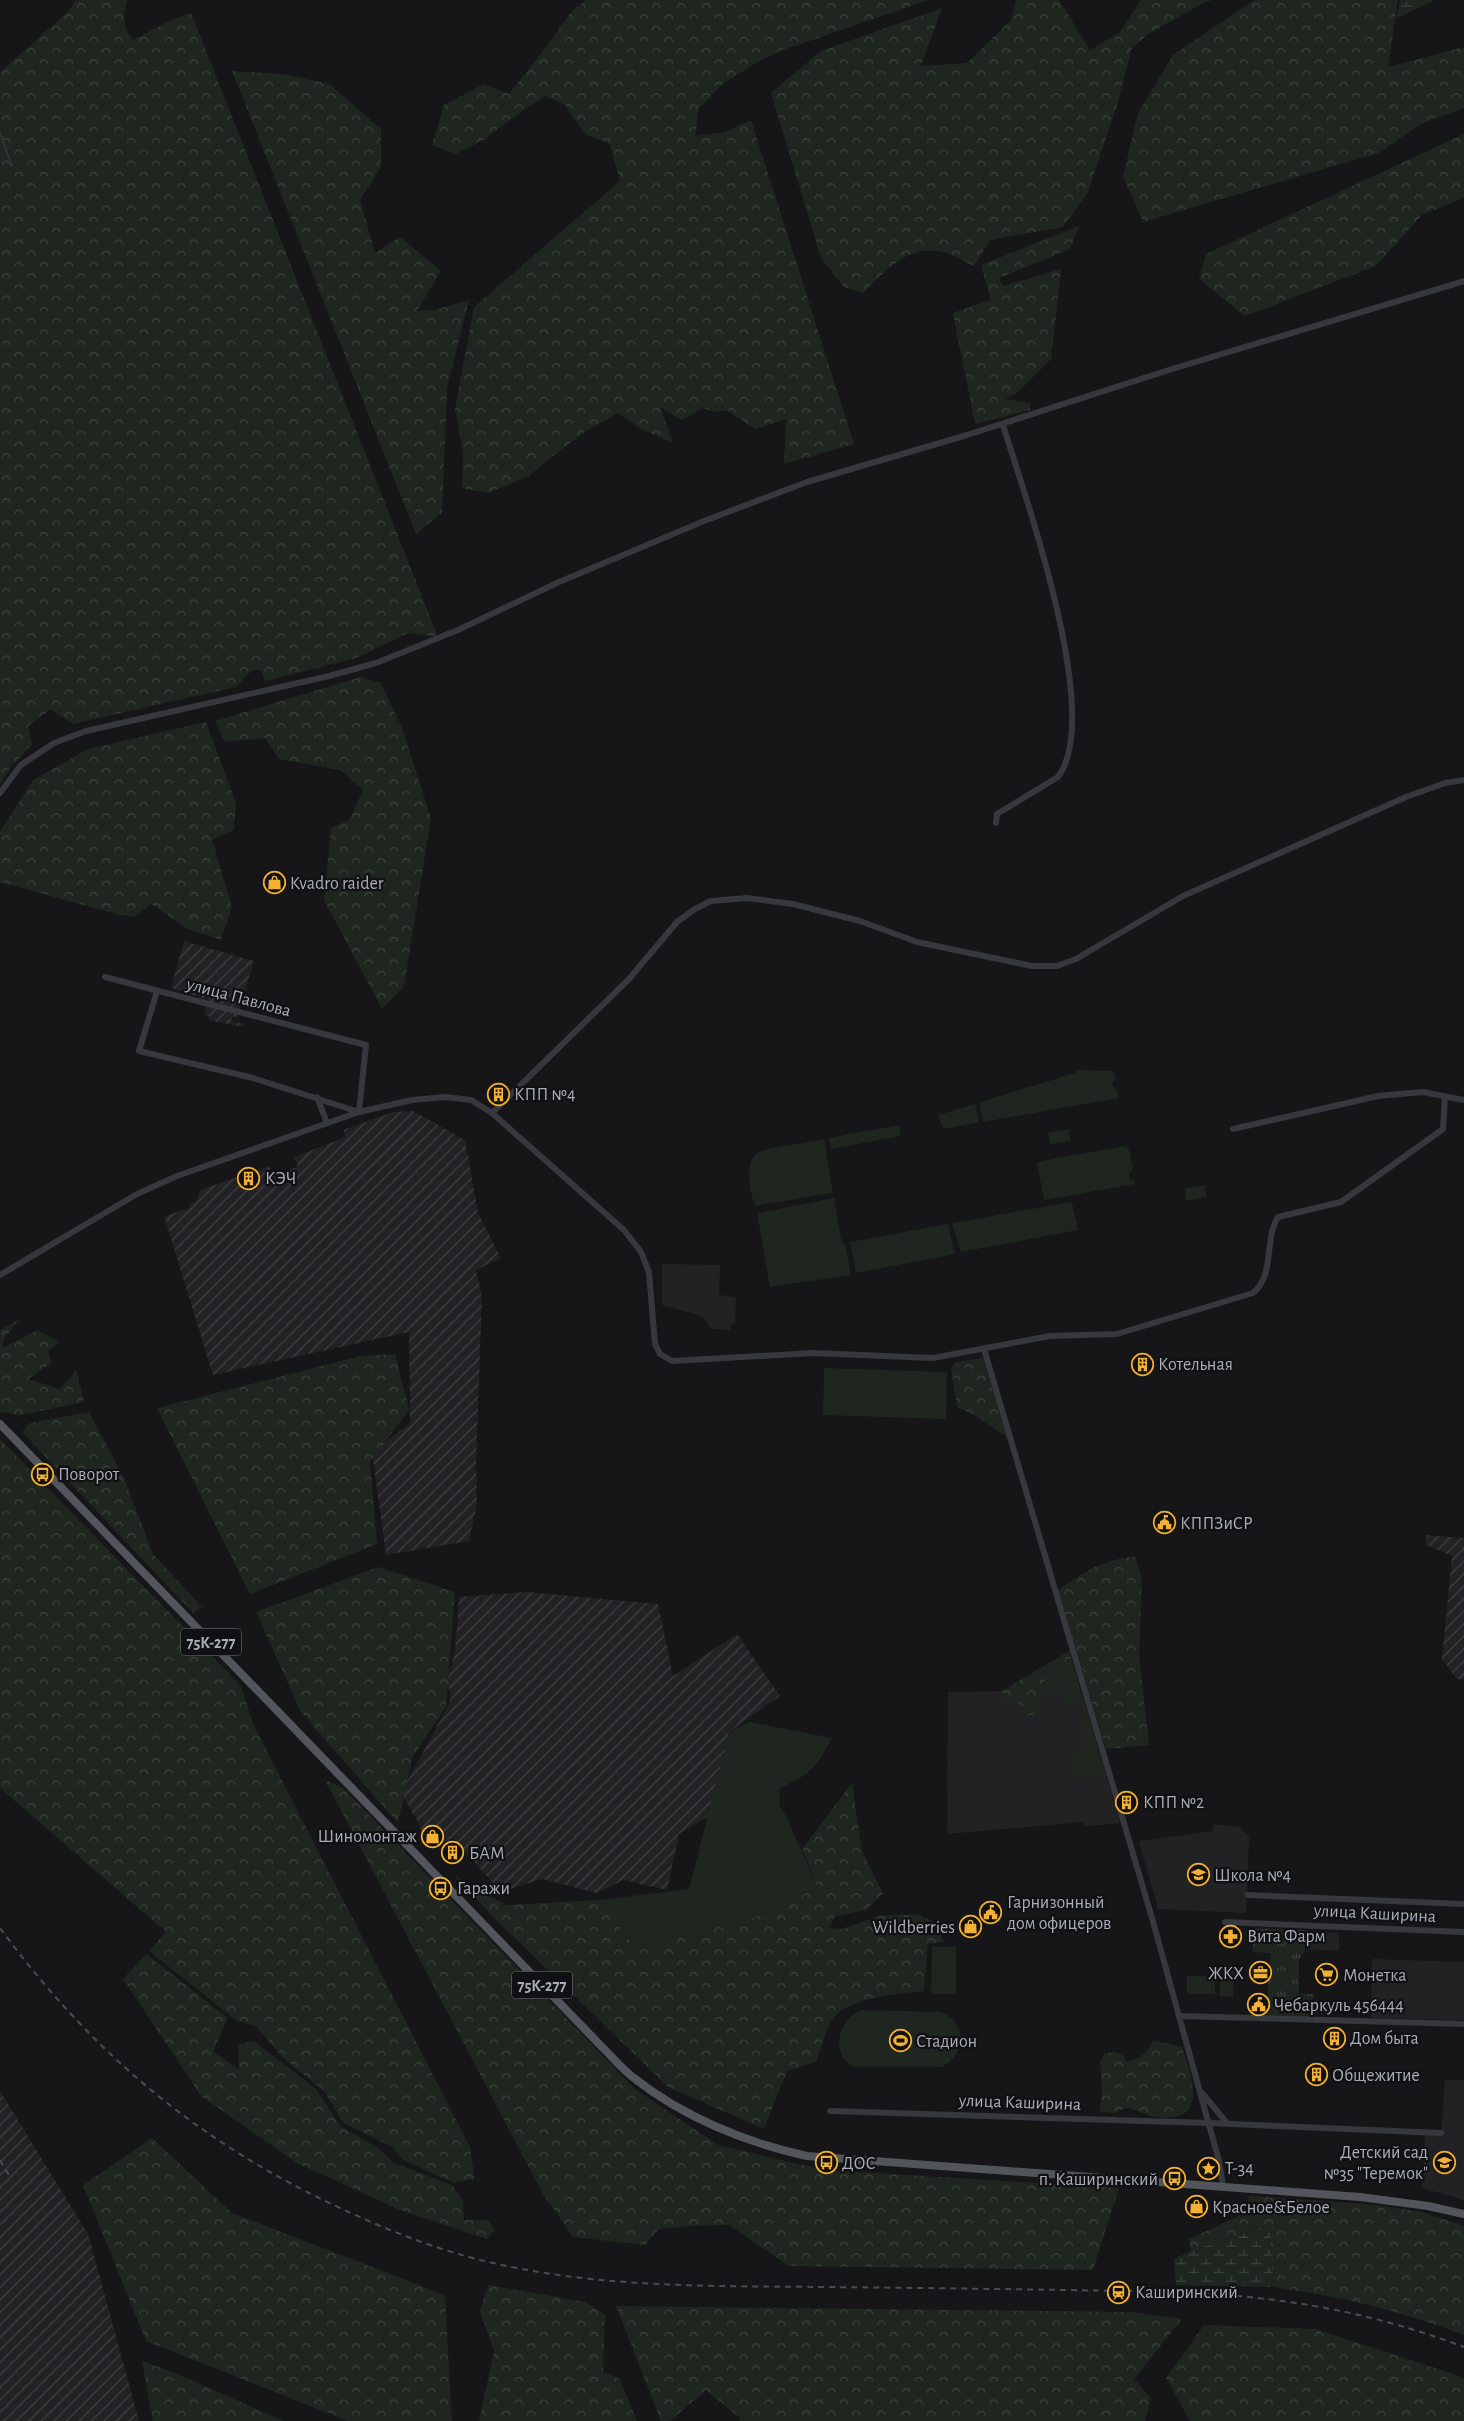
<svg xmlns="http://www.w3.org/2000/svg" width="1464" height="2421" viewBox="0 0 1464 2421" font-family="'Alegreya Sans',sans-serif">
<defs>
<pattern id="industrial-furrows" width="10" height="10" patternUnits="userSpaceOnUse" patternTransform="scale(1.25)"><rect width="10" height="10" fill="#222225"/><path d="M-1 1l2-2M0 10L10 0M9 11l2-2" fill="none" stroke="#3f3f43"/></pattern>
<pattern id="forest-crowns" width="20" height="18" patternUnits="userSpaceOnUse" patternTransform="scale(1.25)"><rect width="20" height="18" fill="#1e261f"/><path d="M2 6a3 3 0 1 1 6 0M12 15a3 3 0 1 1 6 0" fill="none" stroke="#3c433d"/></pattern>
<pattern id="wetland-marsh" width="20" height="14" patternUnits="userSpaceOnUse" patternTransform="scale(1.25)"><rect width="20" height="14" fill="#1e261f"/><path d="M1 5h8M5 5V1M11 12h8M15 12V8" fill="none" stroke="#3c433d"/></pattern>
<pattern id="park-tufts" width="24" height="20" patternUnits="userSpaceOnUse" patternTransform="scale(1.25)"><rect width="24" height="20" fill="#1e261f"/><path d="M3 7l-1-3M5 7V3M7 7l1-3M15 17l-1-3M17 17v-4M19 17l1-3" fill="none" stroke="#3c433d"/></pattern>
</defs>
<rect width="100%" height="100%" fill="#161618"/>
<!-- built -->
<g fill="#222225">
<path d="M662,1264L720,1265L719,1295L736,1297L735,1324H731L730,1330L711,1329L702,1316L662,1305Z"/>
<path d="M1069,1651L1120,1823L1084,1827L1083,1822L947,1834L948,1692L1002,1691Z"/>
<path d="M1213,1824L1239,1827L1249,1836L1246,1913L1158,1909L1139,1841L1213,1831Z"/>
<path d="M1308,1931L1339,1933V1951L1307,1949Z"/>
<path d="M1372,1959L1464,1962V2020L1371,2018Z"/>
<path d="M1445,2080H1464V2200L1422,2188L1425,2135H1441Z"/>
</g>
<!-- industrial -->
<g fill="url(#industrial-furrows)">
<path d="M184,941L254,961L237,1018L232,1016L231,1021L245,1024L244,1027L209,1020V1016L204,1015L209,1000L171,988Z"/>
<path d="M413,1111L465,1140L478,1213L501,1258L476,1270L482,1296L476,1462L477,1504L469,1541L386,1555L372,1452L410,1423L409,1332L213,1375L164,1216L190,1208L189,1205L196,1202L200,1190L269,1166L273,1175L298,1167L294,1157L346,1137L343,1130L393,1112Z"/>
<path d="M1426,1535L1464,1538V1681L1456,1678L1442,1659L1452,1556L1426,1545Z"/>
<path d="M527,1592L658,1604L673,1676L737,1634L780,1696L729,1732L709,1816L679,1834L667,1890L623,1880L597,1893L542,1879L501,1892L453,1838L442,1842L440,1836L425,1841L419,1824L401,1793L448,1706L451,1697L447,1681L455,1651L459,1597Z"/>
<path d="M0,2091L88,2234L139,2421H0Z"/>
</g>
<!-- green -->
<g fill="#1e261f">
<path d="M1076,1070L1114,1071L1116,1080L1112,1082L1114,1089H1117L1119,1098L983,1122L980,1102L1075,1073Z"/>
<path d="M975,1104L979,1122L943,1129L938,1115Z"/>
<path d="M899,1125L901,1136L831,1149L829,1138Z"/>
<path d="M1069,1129L1071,1141L1050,1144L1048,1133Z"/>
<path d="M824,1139L833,1193L755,1206C750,1192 743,1162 759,1152C766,1148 811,1142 824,1139Z"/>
<path d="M1125,1146L1129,1150L1133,1170L1129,1172L1130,1180L1134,1179L1135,1184L1044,1200L1037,1162Z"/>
<path d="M1205,1185L1207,1197L1186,1201L1185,1188Z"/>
<path d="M834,1198L842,1243H845L851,1275L770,1287L757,1213Z"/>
<path d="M1072,1202L1078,1230L961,1252L952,1223Z"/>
<path d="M948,1224L955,1254L856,1273L850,1242Z"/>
<path d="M824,1368L947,1372L946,1419L823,1415Z"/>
<path d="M1071,1658L1106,1775L1105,1776L1076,1778L1071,1775L1072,1753L1084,1751L1081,1700L1063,1703L1061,1693L1039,1694L1038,1692L1052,1670Z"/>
<path d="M750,1722L832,1738C816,1768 811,1774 780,1788L779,1805L784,1812L818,1888L753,1918L636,1949L599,1900L689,1889L729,1732Z"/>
<path d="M932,1947H956V1994H931Z"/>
<path d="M1220,1972H1234L1233,1997L1220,1996Z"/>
<rect x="1187" y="1976" width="28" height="18"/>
<path d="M861,2010L940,2012C968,2021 966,2056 941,2067H853C830,2053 838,2019 861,2010Z"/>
</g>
<!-- forest -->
<g fill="url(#forest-crowns)">
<path d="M76,0H127C123,15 122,28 133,40L171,20L191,13L438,637L408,633L356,658L265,681L261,670H252L236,687L73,724L51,709L28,726L32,744L10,768L0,784V72L67,13Z"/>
<path d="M586,0H929L783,50L761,60L724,83L699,108L695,136L724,132L751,120L854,444L784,464L786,419L756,429L726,410L716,412L703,408L682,420L660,407L673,443L641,429L618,413L586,431L546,461L529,476L488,493L462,488L463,452L455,409L474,307L620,181L610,144L585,134L565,105L545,96L511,119L485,139L456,154L432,145L444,105L484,84L509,94L543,51L571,12Z"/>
<path d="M1016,0H1059L1090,50L1120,32L1141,0H1213L1205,2L1147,35L1132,48L1117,105L1088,192L1063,227L990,240L974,266C963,261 949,252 938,251C904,247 885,272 863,293L844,287L821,258L771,93L821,51L942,8L921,66L967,63L1011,20Z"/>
<path d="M1254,0H1398L1388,67L1464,47V108L1421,124L1379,153L1143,222L1123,176L1138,113L1173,55Z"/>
<path d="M232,71L282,74L329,84L381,129V167L360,200L375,253L400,237L441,271L417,311L435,310L469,300L447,388L442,513L416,534Z"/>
<path d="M1464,134V198L1422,215L1376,266L1245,316L1199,279L1206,254Z"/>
<path d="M1079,226L1070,249L999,278L1003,286L1061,269L1051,359L1017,393L1005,399L1031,403L1030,410L975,424L953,313L991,300L981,265Z"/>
<path d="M361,677L381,683L402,728L431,818L404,987L382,1009L324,900L331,828L349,820L363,790L340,770L279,759L265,738L225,742L215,721Z"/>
<path d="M206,722L236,803L234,830L212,840L232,907L221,940L188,929L151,904L135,917L116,914L0,882V832L33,780L88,749Z"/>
<path d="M18,1320L4,1339L3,1348L37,1330L60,1342L48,1351L52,1363L28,1379L60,1389L76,1370L84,1402L21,1415L0,1412V1330Z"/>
<path d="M395,1354L409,1410L370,1462L377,1544L250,1594L157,1408L361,1356Z"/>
<path d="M983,1358L1007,1437L974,1415L957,1407L951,1368L956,1362Z"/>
<path d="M89,1412L124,1478L153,1554L202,1607L193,1613L22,1432L30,1423Z"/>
<path d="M0,1439L241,1686L254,1726L470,2147L475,2179L454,2183L403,2160L391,2146L343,2123L325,2092L283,2058L256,2026L236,2020L149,1951L166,1932L0,1788Z"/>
<path d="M1135,1557L1142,1578L1139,1655L1149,1745L1106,1749L1058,1590C1082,1573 1106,1558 1135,1557Z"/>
<path d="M378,1567L455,1592L446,1707L413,1756L398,1823L301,1712L256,1612Z"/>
<path d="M1069,1651L1071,1658L1052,1670L1044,1681L1038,1692V1713L1023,1717L1018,1700L1015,1697L1006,1704L1002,1691Z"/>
<path d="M325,1780L343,1788L635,2089L718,2145L824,2170L1119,2188L1093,2270L789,2266L729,2225L689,2226L659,2229L645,2245L573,2237L543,2194Z"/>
<path d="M852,1783L862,1852L883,1893L866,1910L835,1916L830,1928L842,1929L879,1916L916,1914L933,1921L944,1942L928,1944L924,1991C898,1994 845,1997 831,2022C824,2034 821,2049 816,2062L787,2071L764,2129L668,2087L495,1919L454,1875L506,1905L599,1900L636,1949L753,1918L818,1888L802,1849Z"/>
<path d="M146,1954L228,2018L213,2052L239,2069L238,2045L254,2041L316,2089L341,2127L376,2146L394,2163L452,2185L463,2201L464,2220H487L495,2230L487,2239L400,2210L297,2163L201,2096L123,1979Z"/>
<path d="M1153,2040L1182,2047C1192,2078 1210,2124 1156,2117C1146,2116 1135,2108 1126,2108C1123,2108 1119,2112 1115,2113C1111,2113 1105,2112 1100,2111L1102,2092L1100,2061L1105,2053L1116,2052L1124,2056L1126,2062C1139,2059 1148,2053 1153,2040Z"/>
<path d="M152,2138L232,2213L445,2295L452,2421H348L146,2341L83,2185Z"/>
<path d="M1249,2196L1367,2204L1422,2212L1464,2226V2335C1402,2311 1339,2296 1273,2287L1269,2225L1191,2251L1189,2239L1248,2212Z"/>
<path d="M488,2285L586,2302L605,2315L603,2372L620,2379L637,2421H479L494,2351L480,2311Z"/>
<path d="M616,2306L1131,2312L1182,2319L1134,2379L1151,2398L1145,2421H738L741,2419L706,2390L670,2421H661Z"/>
<path d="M1204,2325L1316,2329L1459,2376L1464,2378V2421H1190L1166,2378Z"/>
<path d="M142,2361L175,2373L284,2421H153Z"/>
</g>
<!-- wetland -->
<g fill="url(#wetland-marsh)">
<path d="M1400,0H1435L1397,18Z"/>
<path d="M1270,2225L1273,2287L1176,2285L1174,2259L1191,2251Z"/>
</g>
<!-- park -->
<path fill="url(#park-tufts)" d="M1254,1928L1306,1930L1305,1951L1299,1959V1994H1314L1313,2016L1310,2018L1269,2017L1266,2014L1271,1953L1252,1952Z"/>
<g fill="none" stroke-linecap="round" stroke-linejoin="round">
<!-- stream -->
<path stroke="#2c353c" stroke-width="2" d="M0,133L12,166"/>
<!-- minor -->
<g stroke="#37383d" stroke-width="6">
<path d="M0,793L21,765L54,743L86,731L329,676L376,663L458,630L559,582L704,521L807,482L967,435L1169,370L1464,281"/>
<path d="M996,823L997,814L1058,777C1104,716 1025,497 1003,425"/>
<path d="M105,977L366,1045L359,1112"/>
<path d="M157,991L139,1051L253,1078L359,1112"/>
<path d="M317,1097L327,1123"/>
<path d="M492,1113L629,979L677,922L695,909L711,901L747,898L793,904L860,921L917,942L1032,966H1057L1076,959L1183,896L1406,797L1445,783L1464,780"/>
<path d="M1233,1129L1378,1096L1423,1092L1464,1100"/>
<path d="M0,1275L137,1194L177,1176L359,1112L412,1100L445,1097L471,1100L492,1113L624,1230L641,1252L649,1272L655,1344L660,1354L672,1361L814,1353L933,1358L1050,1336L1117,1334L1253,1293C1275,1275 1264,1239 1278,1217L1341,1202L1443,1129L1445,1097"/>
<path d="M984,1349L1152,1918L1219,2161L1223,2186"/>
<path d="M1248,1895L1464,1904"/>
<path d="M1225,1922L1464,1932"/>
<path d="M1179,2016L1464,2024"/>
<path d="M1202,2093L1227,2123"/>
<path d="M830,2111L1209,2123L1441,2133"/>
</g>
<!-- major -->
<path stroke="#53555c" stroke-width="8" d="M0,1424L604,2049C614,2059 623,2070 634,2078C683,2117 747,2143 807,2156L1360,2197L1428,2206L1464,2214"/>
<!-- rail -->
<g stroke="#4a4c52" stroke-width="2" stroke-dasharray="6 5" stroke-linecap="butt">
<path d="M0,1928C93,2054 198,2142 340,2208C389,2231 440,2251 493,2263C603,2288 714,2286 825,2287C946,2288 1065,2290 1186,2292C1287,2298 1368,2311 1464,2347"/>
<path d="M0,2160L10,2177"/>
</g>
</g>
<!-- icons -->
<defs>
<symbol id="shop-ring" viewBox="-11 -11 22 22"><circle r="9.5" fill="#111113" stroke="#f2b134" stroke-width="1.5"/><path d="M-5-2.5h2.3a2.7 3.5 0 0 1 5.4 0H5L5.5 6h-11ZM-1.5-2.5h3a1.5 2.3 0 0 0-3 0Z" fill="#f2b134"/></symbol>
<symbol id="building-ring" viewBox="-11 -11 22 22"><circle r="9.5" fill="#111113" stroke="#f2b134" stroke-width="1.5"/><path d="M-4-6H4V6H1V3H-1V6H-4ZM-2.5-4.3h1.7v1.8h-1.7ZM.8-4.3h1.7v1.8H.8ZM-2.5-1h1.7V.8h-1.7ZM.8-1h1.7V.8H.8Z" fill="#f2b134"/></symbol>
<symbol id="bus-ring" viewBox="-11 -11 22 22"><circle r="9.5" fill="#111113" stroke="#f2b134" stroke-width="1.5"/><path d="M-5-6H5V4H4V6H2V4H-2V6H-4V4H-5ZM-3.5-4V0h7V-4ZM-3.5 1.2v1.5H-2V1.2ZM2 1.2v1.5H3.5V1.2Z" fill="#f2b134"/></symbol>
<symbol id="civic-ring" viewBox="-11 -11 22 22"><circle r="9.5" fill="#111113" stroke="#f2b134" stroke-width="1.5"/><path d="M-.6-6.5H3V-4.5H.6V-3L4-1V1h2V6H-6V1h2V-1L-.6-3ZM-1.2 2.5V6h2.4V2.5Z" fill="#f2b134"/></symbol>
<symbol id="school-ring" viewBox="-11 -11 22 22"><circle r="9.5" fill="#111113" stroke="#f2b134" stroke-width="1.5"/><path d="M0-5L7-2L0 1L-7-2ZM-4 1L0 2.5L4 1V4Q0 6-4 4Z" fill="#f2b134"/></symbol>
<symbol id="pharmacy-ring" viewBox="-11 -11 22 22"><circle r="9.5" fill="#111113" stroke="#f2b134" stroke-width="1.5"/><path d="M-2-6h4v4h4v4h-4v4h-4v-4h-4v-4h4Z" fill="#f2b134"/></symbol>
<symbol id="office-ring" viewBox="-11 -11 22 22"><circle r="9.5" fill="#111113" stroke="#f2b134" stroke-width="1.5"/><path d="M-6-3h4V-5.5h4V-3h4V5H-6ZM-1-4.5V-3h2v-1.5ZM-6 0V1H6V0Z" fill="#f2b134"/></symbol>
<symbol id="supermarket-ring" viewBox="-11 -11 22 22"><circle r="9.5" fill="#111113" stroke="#f2b134" stroke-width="1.5"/><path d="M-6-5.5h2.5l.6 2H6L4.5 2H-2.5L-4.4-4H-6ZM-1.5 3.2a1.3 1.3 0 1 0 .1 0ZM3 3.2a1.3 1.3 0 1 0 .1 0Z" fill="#f2b134"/></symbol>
<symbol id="stadium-ring" viewBox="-11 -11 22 22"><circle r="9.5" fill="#111113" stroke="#f2b134" stroke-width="1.5"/><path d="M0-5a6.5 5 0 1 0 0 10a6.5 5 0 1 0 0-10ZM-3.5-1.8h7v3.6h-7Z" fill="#f2b134"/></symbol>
<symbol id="sight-ring" viewBox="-11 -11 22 22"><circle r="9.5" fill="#111113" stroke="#f2b134" stroke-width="1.5"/><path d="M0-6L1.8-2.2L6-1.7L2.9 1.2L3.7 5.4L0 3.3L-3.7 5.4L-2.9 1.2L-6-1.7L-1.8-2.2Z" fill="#f2b134"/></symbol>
<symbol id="station-ring" viewBox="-11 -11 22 22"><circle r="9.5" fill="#111113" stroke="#f2b134" stroke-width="1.5"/><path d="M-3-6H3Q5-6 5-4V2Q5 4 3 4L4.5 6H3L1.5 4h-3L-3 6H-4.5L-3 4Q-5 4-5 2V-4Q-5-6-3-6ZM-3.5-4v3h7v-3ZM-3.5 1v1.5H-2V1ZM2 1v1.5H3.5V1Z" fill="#f2b134"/></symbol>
</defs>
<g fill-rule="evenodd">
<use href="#shop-ring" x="262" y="870" width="25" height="25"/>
<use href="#building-ring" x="486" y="1082" width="25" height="25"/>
<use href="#building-ring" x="236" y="1166" width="25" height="25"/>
<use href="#building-ring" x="1130" y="1352" width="25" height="25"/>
<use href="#bus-ring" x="30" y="1462" width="25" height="25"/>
<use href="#civic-ring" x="1152" y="1510" width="25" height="25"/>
<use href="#building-ring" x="1114" y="1790" width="25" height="25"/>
<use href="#shop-ring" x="420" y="1824" width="25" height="25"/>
<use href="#building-ring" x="440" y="1840" width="25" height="25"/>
<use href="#school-ring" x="1186" y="1862" width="25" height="25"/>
<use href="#bus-ring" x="428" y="1876" width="25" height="25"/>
<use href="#civic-ring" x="978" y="1900" width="25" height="25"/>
<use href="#shop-ring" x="958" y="1914" width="25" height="25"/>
<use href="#pharmacy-ring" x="1218" y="1924" width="25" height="25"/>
<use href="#office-ring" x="1248" y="1960" width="25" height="25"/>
<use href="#supermarket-ring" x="1314" y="1962" width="25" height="25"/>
<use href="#civic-ring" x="1246" y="1992" width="25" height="25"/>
<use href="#building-ring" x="1322" y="2026" width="25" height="25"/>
<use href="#stadium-ring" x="888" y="2028" width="25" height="25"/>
<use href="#building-ring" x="1304" y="2062" width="25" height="25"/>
<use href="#school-ring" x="1432" y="2150" width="25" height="25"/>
<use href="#bus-ring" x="814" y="2150" width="25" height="25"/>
<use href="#sight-ring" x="1196" y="2156" width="25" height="25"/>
<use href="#bus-ring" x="1162" y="2166" width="25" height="25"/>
<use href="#shop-ring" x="1184" y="2194" width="25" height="25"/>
<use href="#station-ring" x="1106" y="2280" width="25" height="25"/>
</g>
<g text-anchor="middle" stroke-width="4.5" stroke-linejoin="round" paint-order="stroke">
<!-- shield labels -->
<g fill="#111113" stroke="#7b7e86" stroke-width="1">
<rect x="181" y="1628.5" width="60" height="27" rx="4"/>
<rect x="512" y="1971.5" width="60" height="27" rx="4"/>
</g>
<g font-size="16" font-weight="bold" fill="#a8adb8">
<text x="211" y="1648">75К-277</text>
<text x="542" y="1991">75К-277</text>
</g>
<!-- poi labels -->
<g font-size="18" fill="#a8adb8" stroke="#111113" text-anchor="start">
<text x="290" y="889">Kvadro raider</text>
<text x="514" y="1100">КПП №4</text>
<text x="265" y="1184">КЭЧ</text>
<text x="1158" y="1370">Котельная</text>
<text x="58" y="1480">Поворот</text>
<text x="1180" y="1529">КППЗиСР</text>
<text x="1143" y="1808">КПП №2</text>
<text x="417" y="1842" text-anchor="end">Шиномонтаж</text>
<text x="469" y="1859">БАМ</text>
<text x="1214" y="1881">Школа №4</text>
<text x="457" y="1894">Гаражи</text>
<text x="1007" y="1908">Гарнизонный<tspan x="1007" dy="21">дом офицеров</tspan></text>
<text x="955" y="1933" text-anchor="end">Wildberries</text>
<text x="1247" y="1942">Вита Фарм</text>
<text x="1244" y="1979" text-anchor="end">ЖКХ</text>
<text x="1343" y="1981">Монетка</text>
<text x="1274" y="2011">Чебаpкуль 456444</text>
<text x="1350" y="2044">Дом быта</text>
<text x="916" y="2047">Стадион</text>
<text x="1332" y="2081">Общежитие</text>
<text x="1428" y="2158" text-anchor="end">Детский сад<tspan x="1428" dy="21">№35 "Теремок"</tspan></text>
<text x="842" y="2169">ДОС</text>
<text x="1225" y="2174">Т-34</text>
<text x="1158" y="2185" text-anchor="end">п. Каширинский</text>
<text x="1212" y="2213">Красное&amp;Белое</text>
<text x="1135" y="2298">Каширинский</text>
</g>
<!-- street labels -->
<g font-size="18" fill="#a8adb8" stroke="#111113">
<text transform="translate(239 997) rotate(15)" y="6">улица Павлова</text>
<text transform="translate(1375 1913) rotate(3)" y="6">улица Каширина</text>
<text transform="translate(1020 2102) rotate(2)" y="6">улица Каширина</text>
</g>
</g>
</svg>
